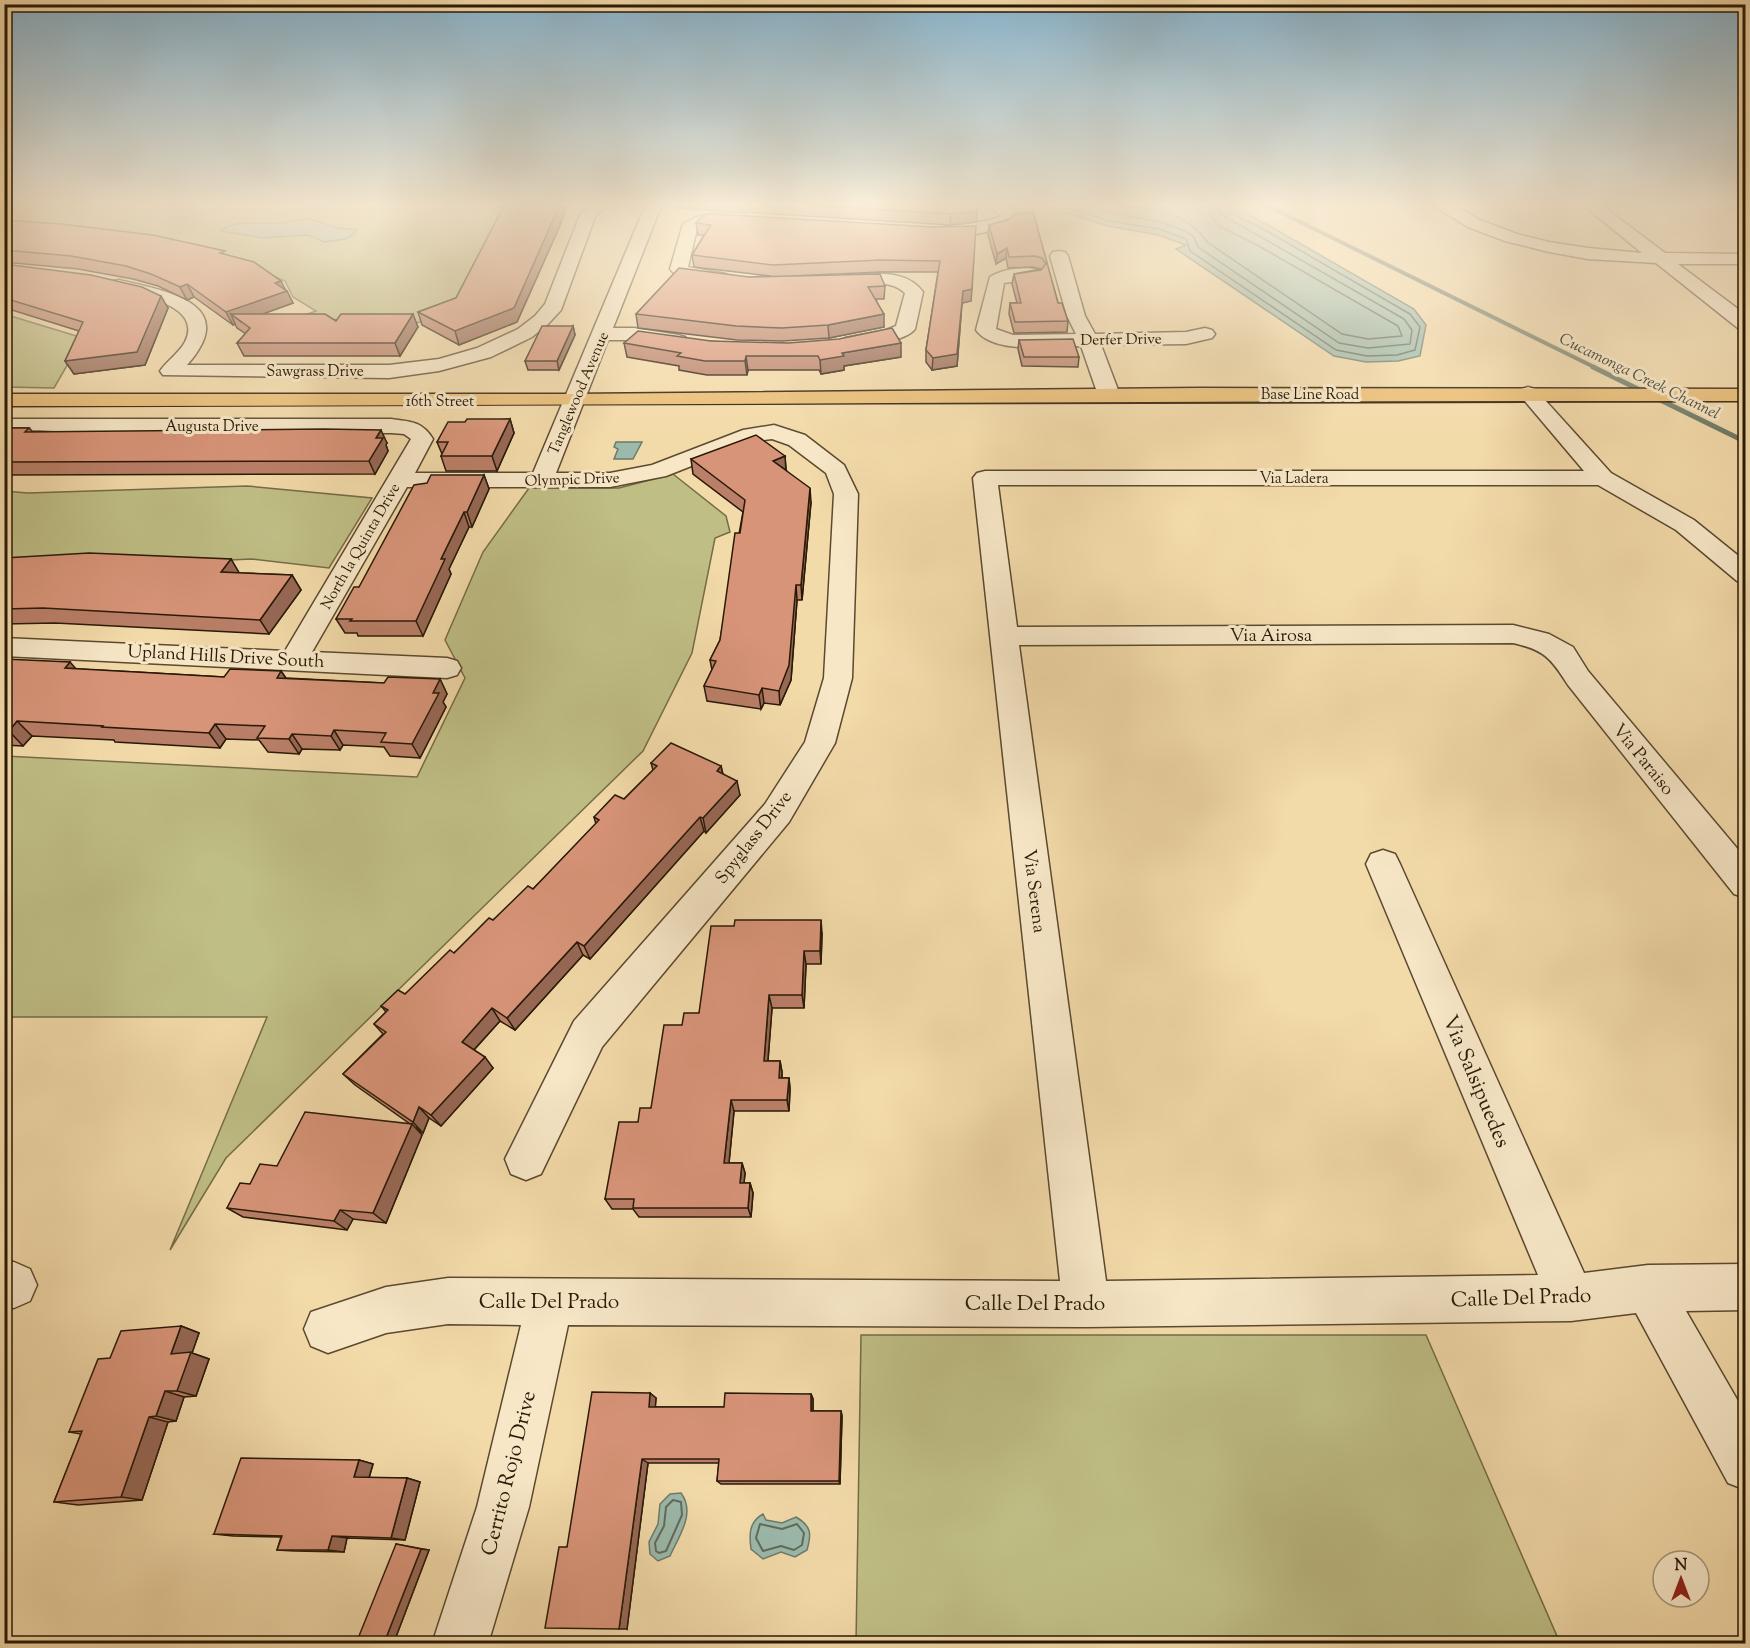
<svg xmlns="http://www.w3.org/2000/svg" width="1750" height="1648" viewBox="0 0 1750 1648" font-family="'Sorts Mill Goudy',serif">
<rect width="100%" height="100%" fill="#f3daa9"/>
<filter id="stains"><feTurbulence type="fractalNoise" baseFrequency=".00333" numOctaves="4"/><feColorMatrix values="0 0 0 0 .2 0 0 0 0 .09 0 0 0 0 .02 0 0 0 .5 -.17"/></filter>
<radialGradient id="worn" r=".72"><stop offset=".6" stop-color="#630" stop-opacity="0"/><stop offset="1" stop-color="#630" stop-opacity=".3"/></radialGradient>
<!-- green -->
<g fill="#bfbe85" stroke="#746c46" stroke-width="1.5">
<path d="M4,204H509L456,307L417,323L279,324L316,311L293,297L285,281L220,252L194,244L5,228Z"/>
<path d="M4,314L83,338L54,388L5,387Z"/>
<path d="M673,474L726,516L730,532L715,538L692,653L643,751L226,1158L170,1250L267,1017H5V756L417,777L465,678L445,640L483,552L529,488H619Z"/>
<path d="M247,486L372,498L329,568L252,559L185,562L5,564L4,491L28,493Z"/>
<path d="M861,1335H1426L1560,1643H856Z"/>
</g>
<!-- water -->
<g fill="#9bbaac" stroke="#6d7a6a" stroke-width="1.5">
<path d="M1038,204H1227L1268,225L1414,309L1426,325L1420,356L1398,361L1366,362L1334,356L1176,249L1186,245L1158,235L1108,226Z"/>
<path d="M309,219L338,228L356,230L354,234L345,239L324,242L308,235L263,238L221,231C235,218 263,225 281,223C290,222 300,219 309,219Z"/>
<path d="M616,442H642L633,459H614L618,449L614,447Z"/>
<path d="M681,1493C696,1513 679,1536 670,1556L658,1561L650,1554L649,1542L658,1524L660,1504L670,1494Z"/>
<path d="M763,1514L766,1520L782,1523L796,1517C811,1526 812,1533 807,1550L795,1557L781,1552L763,1559L751,1549C749,1534 749,1522 763,1514Z"/>
</g>
<g fill="none" stroke-linecap="round" stroke-linejoin="round">
<!-- shore-far1 -->
<g stroke="#626a5a" stroke-width="1.5">
<path d="M1058,204L1109,221L1159,229L1186,239L1190,251L1336,350L1367,356L1397,355L1415,350L1420,327L1410,314L1265,230L1229,212L1226,204"/>
<path d="M1083,204L1111,213L1161,222L1187,232L1194,237L1198,247L1339,343L1368,348L1410,344L1412,330L1404,319L1219,213L1218,204"/>
<path d="M1112,204C1147,209 1186,210 1207,242L1342,334L1368,339L1402,336L1398,326L1257,245L1219,226L1211,217L1209,204"/>
</g>
<!-- shore -->
<g stroke="#626a5a" stroke-width="2">
<path d="M673,1500L681,1502L682,1515L666,1551L659,1553L656,1551L655,1543L664,1526L666,1507Z"/>
<path d="M760,1524L782,1529L797,1524L804,1533L802,1545L794,1550L781,1546L763,1551L756,1538Z"/>
</g>
<!-- stream-far1 -->
<path stroke="#6d7a6a" stroke-width="4" d="M1264,204L1596,368"/>
<!-- stream -->
<path stroke="#6d7a6a" stroke-width="5" d="M1593,367L1746,442"/>
<defs>
<g id="minor">
<path d="M591,204H609L595,217L561,310L548,324L532,337L491,357L439,371L389,378L163,375L160,371C167,361 179,353 185,342C204,304 137,295 113,289L110,285L113,281L119,280C166,291 242,303 187,365H389L439,359L477,348L518,329L535,316L545,304L580,215Z"/>
<path d="M646,204H662L613,328H634L678,335L685,337L688,341L685,345L678,347L634,340H608L556,473H610L652,465L743,430L774,425L805,435L844,465L858,494L852,678L835,743L789,822L602,1047L541,1174L526,1180L511,1174L505,1159L574,1021L765,804L805,742L824,678L834,494L826,473L789,445L772,439L755,441L666,476L610,487H407L312,652L447,658L457,661L461,668L457,675L447,678L4,656V638L285,651L411,439L404,434L391,433H4V419H391C411,422 422,421 433,439L415,473H533Z"/>
<path d="M985,204C1001,204 1010,203 1020,217C1009,231 933,246 922,232C927,226 984,225 1002,216Z"/>
<path d="M1431,204H1451L1480,220L1517,234L1549,242L1588,248L1642,253L1582,204H1600L1665,253L1746,254V264H1678L1746,315V331L1739,329L1656,263L1588,259L1549,252L1505,241L1468,227Z"/>
<path d="M1727,204H1746V216Z"/>
<path d="M715,213L744,214L752,219C744,229 713,219 697,229L688,267L726,274L729,278L726,282C711,286 680,282 670,269L683,224L696,217Z"/>
<path d="M1059,251L1065,252L1068,256L1085,316L1095,334L1186,332L1205,328L1212,330L1215,334L1212,338L1186,344L1101,345L1120,395L1116,399L1109,401L1102,399L1098,395L1081,346C1053,346 994,355 976,330L990,277C1003,269 1024,266 1039,270L1042,274L1039,278L1004,283L996,329L1013,335L1076,334L1067,316L1050,256L1053,252Z"/>
<path d="M868,274C888,273 910,274 923,292L915,329C906,341 859,350 845,346L842,342L845,338L886,330L896,326L905,293C888,277 858,285 837,287L831,286L828,282L831,278Z"/>
<path d="M1528,387L1535,389L1611,473L1694,520L1746,562V583L1737,581L1676,530L1598,485H998L1017,627L1513,625L1549,634L1573,647L1588,671L1746,859V898L1734,894L1568,685C1551,658 1544,650 1513,643L1019,645L1106,1281L1538,1275L1366,864L1371,854L1383,850L1395,854L1400,864L1584,1273L1648,1265L1746,1264V1310L1686,1311L1746,1415V1490L1728,1483L1636,1313L1571,1321L1086,1327L568,1325L529,1507L488,1644H432L477,1507L521,1325L448,1324L386,1333L328,1353L311,1346L304,1329L311,1312L386,1287L448,1278L1060,1281L973,478L977,473L985,471H1584L1518,393L1521,389Z"/>
<path d="M4,1262H14L30,1269L37,1285L30,1301L14,1308H4Z"/>
</g>
<path id="major" d="M1200,388L1746,389V401C1165,400 585,406 4,406V394H572Z"/>
</defs>
<!-- minor casing -->
<use href="#minor" stroke="#5b4930" stroke-width="3"/>
<!-- major casing -->
<use href="#major" stroke="#281907" stroke-width="3"/>
<!-- minor -->
<use href="#minor" fill="#f7e7c7" fill-rule="evenodd"/>
<!-- major -->
<use href="#major" fill="#eabd74" fill-rule="evenodd"/>
</g>
<!-- wall -->
<g fill="#ba7f68" stroke="#281907" stroke-width="1.5">
<path d="M505,204H568L558,230L517,322L459,345L422,325L418,312L456,298Z"/>
<path d="M678,204H977L976,222L950,225L679,208Z"/>
<path d="M1033,212L1058,303L1068,321L1067,332L1014,333L1009,314L1010,303H1017L1012,284L1014,274L1041,269L1033,267L1008,268L1006,258L996,264L988,235L989,225Z"/>
<path d="M4,220L227,255L285,289L293,303L261,314L418,327L400,356H244L237,343L246,334L237,328L235,324L233,325L194,297L187,300L158,286L133,279L78,269L4,262Z"/>
<path d="M696,223L933,227L971,301L962,303L957,366L932,370L926,362V350L938,272H881L792,276L885,286L884,299H876L884,327L829,338L783,341L737,340L638,328L636,314L749,277L771,276L694,267L692,255L704,235H698Z"/>
<path d="M4,264L168,308L145,365L74,374L65,361L79,331L12,310L4,309Z"/>
<path d="M573,326L575,335L559,370H528L525,361Z"/>
<path d="M1019,340L1079,357L1078,367L1022,366L1018,349Z"/>
<path d="M711,341L901,357L844,366V370L821,374L819,370H748L747,375H707L679,370V366L627,357L624,343Z"/>
<path d="M510,419L514,433L497,471H446L441,456L442,454L437,442L465,422Z"/>
<path d="M4,428H29L32,431L387,443L386,445L388,451L375,474L4,475Z"/>
<path d="M785,456L786,470L811,502L802,600H797L791,680L780,705L764,703L761,709L707,701L704,686L712,670L710,660L720,640L743,512L693,474L691,459Z"/>
<path d="M484,475L489,489L472,527H469L449,569L451,574L423,636H358L357,633H345L336,619L359,587Z"/>
<path d="M4,558L240,573L292,575L301,590L269,634L55,623L4,624Z"/>
<path d="M4,659L76,669L136,672L224,677L281,671L286,678L384,683L440,679L447,694L443,702L446,707L420,758L390,756L384,747L343,745L340,750L302,749L299,754L268,752L259,740L226,739L220,748L115,742L114,740L32,736L23,746L4,745Z"/>
<path d="M651,763L721,766L723,774L740,795L706,833L704,831L590,959L583,955L515,1030L500,1021L474,1050L493,1068L441,1126L429,1118L423,1133L416,1127L422,1135L386,1223L353,1219L347,1230L243,1217L227,1208L250,1184L277,1166L410,1124L355,1085L343,1074L383,1034L374,1024L386,1012L381,1006L405,994L493,920L533,889L596,824L594,817L624,799L653,770Z"/>
<path d="M734,926L822,933L821,964H806L804,1008H772L768,1061H780L782,1072V1078H789L790,1089L789,1111H734L729,1163H742L745,1173L744,1183H750L753,1193L751,1217H639L633,1209H612L605,1199L638,1122L651,1108L682,1025L699,1013Z"/>
<path d="M181,1326L199,1333L192,1353L209,1359L196,1396L184,1397L176,1421L168,1422L142,1500L78,1505L54,1502L81,1434L69,1432L110,1358Z"/>
<path d="M650,1393L656,1398L655,1407H724L811,1394L813,1399V1411H841L842,1416L840,1484H721L717,1481L719,1463H648L627,1629L567,1547Z"/>
<path d="M359,1460L373,1464L369,1478H407L420,1482L405,1540L347,1538L344,1552L294,1551L277,1550L281,1537L233,1536L214,1534Z"/>
<path d="M396,1544L429,1550L394,1642L384,1643Z"/>
</g>
<!-- shaded-wall -->
<g fill="#976855" stroke="#281907" stroke-width="1.5">
<path d="M560,204H568L558,230L517,322L459,345L455,331Z"/>
<path d="M977,211L976,222L950,225L951,214Z"/>
<path d="M1007,248L1006,258L996,264L997,254Z"/>
<path d="M281,281L286,291H287L293,303L241,322L231,314L235,324L233,325L226,312L275,283Z"/>
<path d="M187,284L194,297L187,300L180,287Z"/>
<path d="M972,289L971,301L962,303L957,366L932,370L933,358L963,291Z"/>
<path d="M161,296L168,308L145,365L74,374L65,361Z"/>
<path d="M413,314L418,327L400,356L395,343Z"/>
<path d="M884,314V327L829,338L828,325Z"/>
<path d="M573,326L575,335L559,370L557,361Z"/>
<path d="M901,343V357L844,366V370L821,374L820,360L842,353Z"/>
<path d="M746,356L748,370L747,375L745,361Z"/>
<path d="M510,419L514,433L497,471L492,456Z"/>
<path d="M381,430L387,443L386,445L388,451L375,474L369,461L376,438Z"/>
<path d="M785,456L786,470L773,461Z"/>
<path d="M484,475L489,489L472,527L467,512Z"/>
<path d="M810,488L811,502L802,600L801,585Z"/>
<path d="M464,512L469,527L449,569L451,574L423,636L416,621L441,559Z"/>
<path d="M231,559L240,574L221,572Z"/>
<path d="M292,575L301,590L269,634L260,620Z"/>
<path d="M796,585L797,600L791,680L780,705L779,691Z"/>
<path d="M70,662L83,677L65,668Z"/>
<path d="M281,671L291,686L277,678Z"/>
<path d="M440,679L447,694L443,702L446,707L420,758L412,744L433,693Z"/>
<path d="M762,688L764,703L761,709L759,695Z"/>
<path d="M17,721L32,736L23,746L9,731Z"/>
<path d="M215,724L226,739L220,748L209,733Z"/>
<path d="M334,730L343,745L340,750L331,736Z"/>
<path d="M292,734L302,749L299,754L289,739Z"/>
<path d="M721,766L724,781L717,771Z"/>
<path d="M737,781L740,795L706,833L703,818Z"/>
<path d="M700,817L704,831L590,959L584,946Z"/>
<path d="M821,920L822,933L821,964L820,951Z"/>
<path d="M577,942L583,955L515,1030L507,1018Z"/>
<path d="M804,951L806,964L804,1008L802,995Z"/>
<path d="M769,995L772,1008L767,1072L764,1061Z"/>
<path d="M492,1008L500,1021L470,1054L462,1042Z"/>
<path d="M485,1057L493,1068L441,1126L431,1115Z"/>
<path d="M780,1061L782,1072L781,1089L779,1078Z"/>
<path d="M789,1078L790,1089L789,1111L787,1100Z"/>
<path d="M731,1100L734,1111L728,1173L724,1163Z"/>
<path d="M419,1107L429,1118L423,1133L413,1122Z"/>
<path d="M412,1124L422,1135L386,1223L373,1213Z"/>
<path d="M742,1163L745,1173L743,1193L740,1183Z"/>
<path d="M750,1183L753,1193L751,1217L748,1208Z"/>
<path d="M340,1210L353,1219L347,1230L334,1221Z"/>
<path d="M181,1326L199,1333L192,1353L209,1359L196,1396L177,1391L171,1354Z"/>
<path d="M165,1391L184,1397L176,1421L156,1416Z"/>
<path d="M650,1393L656,1398L655,1413L649,1407Z"/>
<path d="M811,1394L813,1399V1416L811,1411Z"/>
<path d="M841,1411L842,1416L840,1484L839,1481Z"/>
<path d="M149,1417L168,1422L142,1500L121,1497Z"/>
<path d="M642,1459L648,1463L627,1629H619Z"/>
<path d="M359,1460L373,1464L368,1481L354,1477Z"/>
<path d="M407,1478L420,1482L405,1540L391,1538Z"/>
<path d="M332,1536L347,1538L344,1552L328,1550Z"/>
<path d="M421,1549L429,1550L394,1642L384,1643Z"/>
</g>
<!-- building -->
<g fill="#d89479" stroke="#281907" stroke-width="1.5">
<path d="M505,204H560L514,308L455,331L418,312L456,298Z"/>
<path d="M790,204H977V211L951,214Z"/>
<path d="M1033,212L1058,303H1062L1068,321L1015,322L1010,303H1021L1014,274L1041,270L1046,264L1042,258L1035,256L1009,257L1007,248L997,254L989,225L1008,220L1015,214Z"/>
<path d="M711,214L933,227L976,226L972,289L963,291L957,354L933,358L926,350L940,261L881,260L773,265L692,255L711,225L696,223L704,215Z"/>
<path d="M4,220L61,224L153,235L225,251L220,253L254,262L281,281L275,283L287,291L226,312L187,284L180,287L151,274L126,266L71,256L4,250Z"/>
<path d="M4,264L91,275L142,287L161,296L137,352L65,361L83,322L4,298Z"/>
<path d="M679,268L749,277L880,274L885,286L868,287L884,314L828,325L782,328L736,326L636,314Z"/>
<path d="M231,314H325L336,321L341,314H413L395,343H237L250,328Z"/>
<path d="M542,326H573L557,361H525Z"/>
<path d="M892,328L901,343L842,353L844,356L820,360L818,356H746L745,361H705L677,356L681,353L624,343L638,331L711,341L788,343L839,339Z"/>
<path d="M1073,339L1079,357H1024L1019,340Z"/>
<path d="M467,419H510L492,456H441L448,442H437L448,422H465Z"/>
<path d="M4,428H29L25,432L324,429L381,430L376,438H383L369,461L4,462Z"/>
<path d="M756,435L785,456L773,461L810,488L801,585H796L789,665L779,691L762,688L759,695L704,686L716,661L710,660L720,640L735,533H740L745,500L691,459Z"/>
<path d="M431,475H484L467,512H464L441,559H445L416,621H350L352,619H336L354,587H359L414,485L427,483Z"/>
<path d="M89,553L231,559L221,572L292,575L260,620L43,608L4,609V558Z"/>
<path d="M4,659L70,662L65,668L136,672L224,677L230,669L281,671L277,678L384,683L388,677L440,679L433,693H439L412,744L381,742L386,733L334,730L331,736L292,734L289,739L257,738L265,726L215,724L209,733L102,727L103,726L17,721L9,731H4Z"/>
<path d="M671,743L721,766L717,771L737,781L703,818L700,817L584,946L577,942L507,1018L492,1008L462,1042L485,1057L431,1115L419,1107L413,1122L343,1074L386,1032L374,1024L388,1010L381,1006L398,990L405,994L450,950L454,953L489,918L493,920L528,886L533,889L599,820L594,817L615,795L624,799L657,766L651,763Z"/>
<path d="M735,920H821L820,951H804L802,995H769L764,1061H780L779,1078H789L787,1100H731L724,1163H742L740,1183H750L748,1208H633L634,1199H605L619,1122H638L640,1108H651L664,1025H682L684,1013H699L711,926H734Z"/>
<path d="M305,1112L412,1124L373,1213L340,1210L334,1221L227,1208L240,1183L250,1184L260,1164L277,1166Z"/>
<path d="M181,1326L171,1354L191,1352L177,1391H165L156,1416L149,1417L121,1497L54,1502L82,1431L69,1432L98,1359L110,1358L121,1331Z"/>
<path d="M592,1392L650,1393L649,1407H724L725,1393L811,1394V1411H841L839,1481H717L719,1459H642L619,1629L545,1628L559,1547H567Z"/>
<path d="M241,1458L359,1460L354,1477L407,1478L391,1538L332,1536L328,1550H277L282,1536L214,1534Z"/>
<path d="M396,1544L421,1549L384,1643L359,1636Z"/>
</g>
<!-- sky -->
<linearGradient id="sky" x2="0" y2="1"><stop stop-color="#89b6d0"/><stop offset="0.47" stop-color="#faeed8"/><stop offset="1" stop-color="#faeed8" stop-opacity="0"/></linearGradient>
<rect width="1750" height="435" fill="url(#sky)"/>
<g text-anchor="middle" stroke-width="6" stroke-linejoin="round" paint-order="stroke">
<!-- far-street labels -->
<g font-size="15" fill="#281907" stroke="#f7e7c7">
<text transform="translate(1121 339) rotate(-1)" y="5">Derfer Drive</text>
<text x="315" y="376">Sawgrass Drive</text>
<text transform="translate(578 393) rotate(-67)" y="5">Tanglewood Avenue</text>
<text x="1310" y="399">Base Line Road</text>
<text x="440" y="406">16th Street</text>
<text x="212" y="431">Augusta Drive</text>
<text x="1294" y="483">Via Ladera</text>
<text transform="translate(572 479) rotate(-2)" y="5">Olympic Drive</text>
<text transform="translate(360 546) rotate(-60)" y="5">North la Quinta Drive</text>
</g>
<!-- far-water labels -->
<g font-size="16" font-style="italic" fill="#505141" stroke="#f7e7c7">
<text transform="translate(1640 375) rotate(26)" y="6">Cucamonga Creek Channel</text>
</g>
<!-- street labels -->
<g font-size="18" fill="#281907" stroke="#f7e7c7">
<text x="1271" y="641">Via Airosa</text>
<text transform="translate(226 656) rotate(3)" y="6">Upland Hills Drive South</text>
<text transform="translate(1644 759) rotate(51)" y="6">Via Paraiso</text>
<text transform="translate(753 837) rotate(-52)" y="6">Spyglass Drive</text>
<text transform="translate(1035 891) rotate(83)" y="6">Via Serena</text>
</g>
<!-- near-street labels -->
<g font-size="21" fill="#281907" stroke="#f7e7c7">
<text transform="translate(1477 1081) rotate(67)" y="7">Via Salsipuedes</text>
<text transform="translate(1521 1297) rotate(-2)" y="7">Calle Del Prado</text>
<text x="549" y="1308">Calle Del Prado</text>
<text x="1035" y="1310">Calle Del Prado</text>
<text transform="translate(508 1473) rotate(-76)" y="7">Cerrito Rojo Drive</text>
</g>
</g>
<!-- margin -->
<rect width="1750" height="1648" fill="none" stroke="#f3daa9" stroke-width="24"/>
<rect x="6" y="6" width="1738" height="1636" fill="none" stroke="#281907" stroke-width="3"/>
<rect x="12" y="12" width="1726" height="1624" fill="none" stroke="#281907" stroke-width="1.5"/>
<!-- north arrow -->
<g transform="translate(1681 1579)"><circle r="28" fill="#f7e7c7" stroke="#a4957a" stroke-width="1.5"/>
<path d="M0-4.5L10 22L0 15L-10 22Z" fill="#8f2418"/>
<text y="-9" font-size="16" font-weight="bold" text-anchor="middle" fill="#281907">N</text>
</g>
<rect width="100%" height="100%" filter="url(#stains)"/>
<rect width="100%" height="100%" fill="url(#worn)"/>
</svg>
